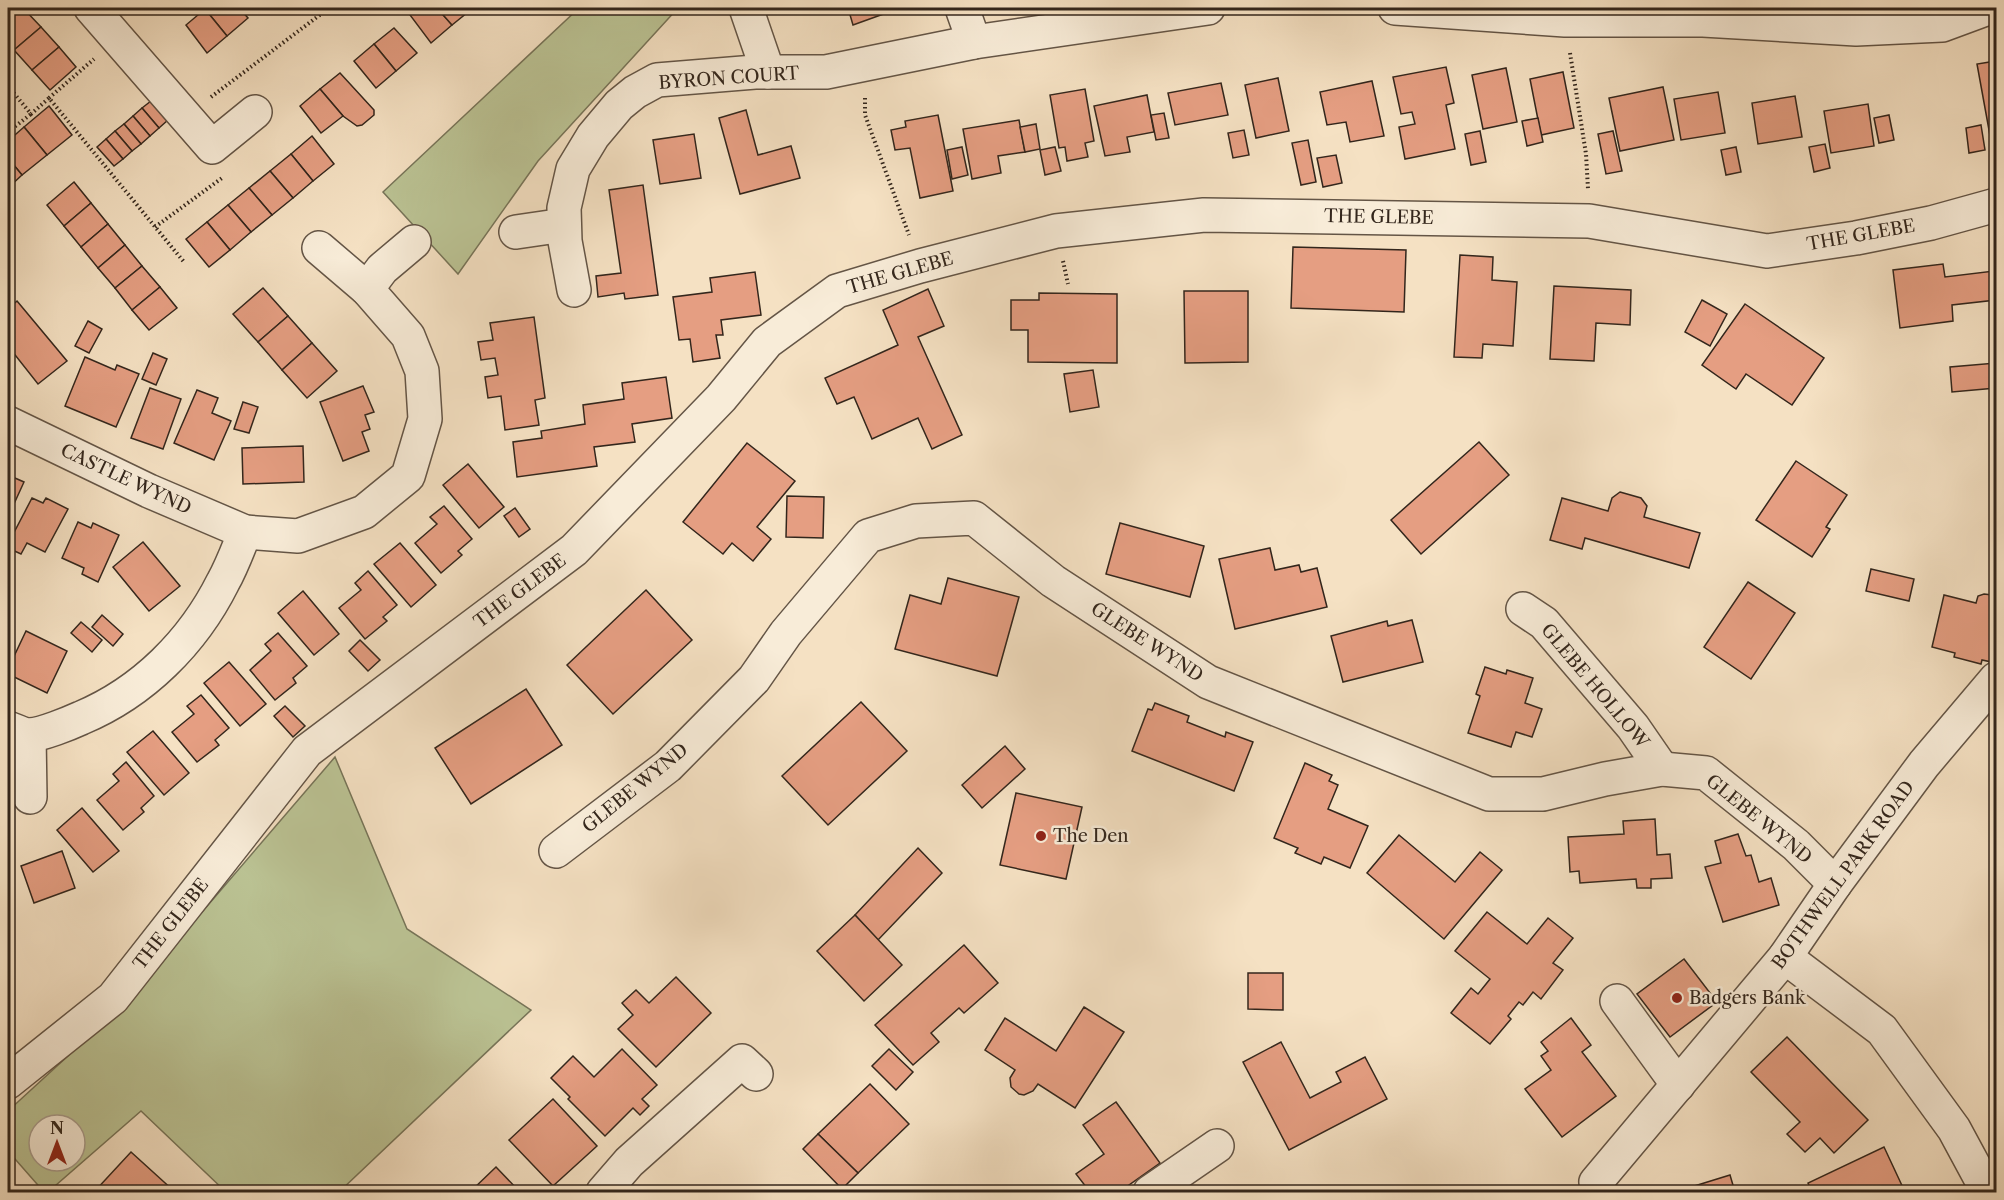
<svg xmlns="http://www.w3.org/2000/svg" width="2004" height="1200" viewBox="0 0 2004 1200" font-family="'Libre Caslon Text',serif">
<rect width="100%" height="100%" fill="#f5e1c3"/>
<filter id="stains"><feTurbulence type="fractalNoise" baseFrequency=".00333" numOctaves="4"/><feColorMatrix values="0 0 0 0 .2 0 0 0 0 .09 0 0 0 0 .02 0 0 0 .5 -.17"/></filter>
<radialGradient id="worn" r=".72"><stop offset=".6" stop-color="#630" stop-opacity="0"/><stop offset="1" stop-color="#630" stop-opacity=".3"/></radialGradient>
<!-- green -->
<g fill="#bbc394" stroke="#777458" stroke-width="1.5" fill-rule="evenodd">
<path d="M579,8H678L538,161L458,274L383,192Z"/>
<path d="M335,757L407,929L531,1010L339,1192H226L141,1111L48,1192H44L8,1151V1111L118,1010ZM39,1125H75V1161H39Z"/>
</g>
<!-- building -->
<g fill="#e59e82" stroke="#33261c" stroke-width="1.5">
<path d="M8,8H23L8,21Z"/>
<path d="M23,8L41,27L14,50L8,42V21Z"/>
<path d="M207,8H239L248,18L227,36L205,9Z"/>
<path d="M419,8H437L452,25L431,43L410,15Z"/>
<path d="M437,8H473L452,25Z"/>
<path d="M800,8H821L801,13Z"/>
<path d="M848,8H887L889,12L853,25Z"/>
<path d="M205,9L227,36L207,53L186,25Z"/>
<path d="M41,27L59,47L32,70L14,50Z"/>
<path d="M394,28L417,53L396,71L374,44Z"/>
<path d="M374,44L396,71L376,88L354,61Z"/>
<path d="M59,47L76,67L50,90L32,70Z"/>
<path d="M1996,61V140L1991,141L1977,64Z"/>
<path d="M1446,67L1454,103L1446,105L1455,149L1405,159L1399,127L1415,124L1412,112L1401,114L1393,77Z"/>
<path d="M1506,68L1517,122L1483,129L1472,75Z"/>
<path d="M1563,72L1574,128L1541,135L1530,79Z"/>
<path d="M340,73L374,110V115L362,125L357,126L343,116L320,89Z"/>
<path d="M1278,78L1289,131L1256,138L1245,85Z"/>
<path d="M1372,81L1384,136L1350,142L1346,122L1327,125L1320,92Z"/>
<path d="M1221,83L1228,115L1175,125L1168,93Z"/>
<path d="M1663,87L1674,140L1620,151L1609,98Z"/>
<path d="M320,89L343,116L321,133L300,106Z"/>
<path d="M1085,89L1094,141L1085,143L1088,157L1067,161L1065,147L1059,148L1050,95Z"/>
<path d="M1718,92L1725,133L1681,140L1674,99Z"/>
<path d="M1147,95L1154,132L1127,137L1130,152L1105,156L1094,106Z"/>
<path d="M1795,96L1802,137L1758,144L1752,103Z"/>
<path d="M151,101L168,120L159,128L142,108Z"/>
<path d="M1868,104L1874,146L1831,153L1824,111Z"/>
<path d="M49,106L72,135L47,155L24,127Z"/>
<path d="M142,108L159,128L150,136L133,116Z"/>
<path d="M746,110L758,155L791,146L800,178L740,194L719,118Z"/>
<path d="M1164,113L1169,138L1156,140L1151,115Z"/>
<path d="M938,115L953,191L920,198L910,148L895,150L891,130L906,127L905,121Z"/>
<path d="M1889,115L1894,140L1879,143L1874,118Z"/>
<path d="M133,116L150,136L141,144L124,124Z"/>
<path d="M1538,118L1543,142L1527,146L1522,121Z"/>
<path d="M1019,120L1025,152L998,156L1001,173L972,179L963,129Z"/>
<path d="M124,124L141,144L132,151L115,131Z"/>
<path d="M1036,124L1040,149L1025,152L1020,127Z"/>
<path d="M1981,125L1985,150L1969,153L1966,128Z"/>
<path d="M24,127L47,155L22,175L8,158V141Z"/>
<path d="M1244,130L1249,155L1233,158L1228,133Z"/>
<path d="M115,131L132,151L123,159L106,139Z"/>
<path d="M1480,131L1486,162L1471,165L1465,134Z"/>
<path d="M1613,131L1622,171L1606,174L1598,134Z"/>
<path d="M694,134L701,178L660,184L653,140Z"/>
<path d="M312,136L334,164L313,181L291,154Z"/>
<path d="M106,139L123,159L114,166L97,147Z"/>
<path d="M1308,140L1316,182L1301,185L1292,143Z"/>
<path d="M1825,144L1830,168L1814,172L1809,147Z"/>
<path d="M962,147L968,175L952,179L947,150Z"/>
<path d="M1055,147L1061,171L1045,175L1040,150Z"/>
<path d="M1736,147L1741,172L1726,175L1721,150Z"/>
<path d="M291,154L313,181L293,198L270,171Z"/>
<path d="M1336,155L1342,183L1323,187L1317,158Z"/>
<path d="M8,158L22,175L8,188Z"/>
<path d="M270,171L293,198L272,215L249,188Z"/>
<path d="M74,182L91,203L64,226L47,205Z"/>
<path d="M643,185L658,295L625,299L624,293L598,297L596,276L621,273L609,190Z"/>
<path d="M249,188L272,215L251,232L228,205Z"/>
<path d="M91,203L108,224L81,247L64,226Z"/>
<path d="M228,205L251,232L230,250L207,222Z"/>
<path d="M207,222L230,250L209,267L186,239Z"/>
<path d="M108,224L125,245L98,268L81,247Z"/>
<path d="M125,245L142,266L115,288L98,268Z"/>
<path d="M1293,247L1406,250L1404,312L1291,308Z"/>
<path d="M1460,255L1493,257L1492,280L1517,282L1513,346L1483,344L1482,358L1454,357Z"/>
<path d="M1943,264L1945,277L1994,271L1996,300L1952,305L1953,321L1900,328L1893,270Z"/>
<path d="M142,266L160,287L132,310L115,288Z"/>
<path d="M755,272L761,315L721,320L723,335H716L720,358L693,362L690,339L679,340L673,297L712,292L710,278Z"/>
<path d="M1554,286L1631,290L1630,325L1596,323L1594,361L1550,359Z"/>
<path d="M160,287L177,308L149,330L132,310Z"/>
<path d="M263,288L288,316L258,342L233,314Z"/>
<path d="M928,289L944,326L918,337L962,435L932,449L918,418L872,439L854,397L837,404L825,378L898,345L883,310Z"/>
<path d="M1184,291H1248V362L1185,363Z"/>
<path d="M1039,293L1117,294V363L1028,362V330H1011V300H1039Z"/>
<path d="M1702,300L1727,314L1710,346L1685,332Z"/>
<path d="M17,301L67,361L38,384L8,346V309Z"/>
<path d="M1745,304L1824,358L1792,405L1746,374L1736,389L1702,365Z"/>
<path d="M288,316L312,343L282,370L258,342Z"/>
<path d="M534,317L545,398L535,400L539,425L505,430L501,396L488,398L485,377L498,375L495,358L481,360L478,342L493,340L490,323Z"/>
<path d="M88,321L102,329L89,353L75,346Z"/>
<path d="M312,343L337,371L307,398L282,370Z"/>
<path d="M153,353L167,359L156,385L142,379Z"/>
<path d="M85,357L115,370L117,365L139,374L116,427L65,406Z"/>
<path d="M1996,363V388L1952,392L1950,367Z"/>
<path d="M1093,370L1099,407L1070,412L1064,374Z"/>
<path d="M666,377L672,418L632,424L635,442L594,447L597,466L517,477L513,442L542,438L541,431L585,424L583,405L624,399L622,383Z"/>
<path d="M363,386L374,412L365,415L370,429L362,432L369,451L343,461L320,402Z"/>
<path d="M150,388L181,399L163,449L131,438Z"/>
<path d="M197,390L218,398L212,413L231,421L214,460L174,443Z"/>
<path d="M243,402L258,407L249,433L234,429Z"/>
<path d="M1990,424H1996V484H1994V476H1990Z"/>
<path d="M1479,442L1509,475L1421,554L1391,520Z"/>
<path d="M747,443L795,481L757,527L771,539L753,561L732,543L723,554L683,522Z"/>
<path d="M303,446L304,482L243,484L242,448Z"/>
<path d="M1796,461L1847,495L1826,527L1830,529L1812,557L1756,520Z"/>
<path d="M468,464L504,507L479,528L443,485Z"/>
<path d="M8,475L24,482L8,517Z"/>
<path d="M1620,492L1641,498L1647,506L1644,517L1700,533L1689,568L1585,538L1582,549L1550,540L1562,498L1608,511L1612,498Z"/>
<path d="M787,496L824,497L823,538L786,537Z"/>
<path d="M32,498L43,503L46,498L68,509L45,552L27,543L21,554L8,548V544Z"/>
<path d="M444,506L472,539L458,551L462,555L441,573L415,543L437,524L430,517Z"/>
<path d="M515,508L530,529L519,537L504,516Z"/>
<path d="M78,522L91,528L93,523L119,535L98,582L82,574L84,568L62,558Z"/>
<path d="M1120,523L1204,546L1190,597L1106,574Z"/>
<path d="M143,542L180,586L149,611L113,567Z"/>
<path d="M400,543L436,585L411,607L374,564Z"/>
<path d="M1270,548L1275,570L1299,565L1301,572L1317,568L1327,607L1235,629L1219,559Z"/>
<path d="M1871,569L1914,579L1909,601L1866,591Z"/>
<path d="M368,571L397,605L383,617L387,621L365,639L339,608L361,590L355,583Z"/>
<path d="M948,578L1019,597L997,676L895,649L910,595L941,604Z"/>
<path d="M1748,582L1795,613L1751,679L1704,647Z"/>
<path d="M646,590L692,640L613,714L567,665Z"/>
<path d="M303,591L339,634L314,655L278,613Z"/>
<path d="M1984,594L1992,595L1996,601L1995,607L1996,608V663L1982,660L1981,664L1954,657L1955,653L1932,647L1944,595L1976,603L1978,596Z"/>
<path d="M102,615L123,634L113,646L92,627Z"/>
<path d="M1412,620L1423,662L1343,682L1331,636L1387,621L1388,626Z"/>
<path d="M81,622L102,640L92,652L71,633Z"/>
<path d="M26,631L67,651L47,693L8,674V669Z"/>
<path d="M278,633L307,666L293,678L296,683L275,700L250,670L271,651L265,644Z"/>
<path d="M360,640L380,660L368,671L349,651Z"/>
<path d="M229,662L266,704L240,726L204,683Z"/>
<path d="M1485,667L1506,674L1507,670L1533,678L1525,703L1542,709L1532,737L1516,732L1511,747L1468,733L1480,696L1476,694Z"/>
<path d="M526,689L562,745L471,804L435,748Z"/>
<path d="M201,695L229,728L215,740L219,745L197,762L172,732L194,714L187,706Z"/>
<path d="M861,702L907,751L828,825L782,776Z"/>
<path d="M1155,703L1189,716L1187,722L1225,737L1226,732L1253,742L1234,791L1132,751L1148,709L1152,710Z"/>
<path d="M285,706L305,726L293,737L274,716Z"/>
<path d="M153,731L189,773L164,795L127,752Z"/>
<path d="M1005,746L1025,769L982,808L962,785Z"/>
<path d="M126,762L154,796L141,808L144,812L123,830L97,800L119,781L113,774Z"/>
<path d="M1305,763L1332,775L1329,781L1338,785L1328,809L1368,826L1350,868L1324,857L1321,864L1295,853L1298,848L1274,838Z"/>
<path d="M1016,793L1082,807L1066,879L1000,865Z"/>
<path d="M82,808L119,851L93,872L57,830Z"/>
<path d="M1655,819L1657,855L1670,854L1672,878L1651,879V888H1637L1636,879L1580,883L1579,871L1570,872L1568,837L1624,834L1623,821Z"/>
<path d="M1738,834L1746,856L1751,855L1759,882L1771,878L1779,905L1723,922L1705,867L1721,863L1715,841Z"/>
<path d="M1399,835L1455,882L1480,852L1502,870L1444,939L1367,873Z"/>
<path d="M918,848L942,873L878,940L855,915Z"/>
<path d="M8,849H9L10,911H8Z"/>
<path d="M62,851L75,888L34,903L21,866Z"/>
<path d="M1487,912L1527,944L1548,918L1573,938L1553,963L1563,970L1541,999L1533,992L1523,1005L1519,1002L1508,1016L1511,1019L1490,1044L1451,1013L1471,988L1478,994L1490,979L1455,951Z"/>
<path d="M855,915L902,965L864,1001L817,951Z"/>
<path d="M964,945L998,983L964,1013L959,1008L931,1033L939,1042L913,1065L875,1025Z"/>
<path d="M1684,959L1717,1002L1670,1037L1637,994Z"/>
<path d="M1248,973H1283V1010L1248,1009Z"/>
<path d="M676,977L711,1013L656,1067L618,1029L633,1015L622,1003L636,990L649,1003Z"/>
<path d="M1084,1007L1124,1032L1075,1108L1038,1084L1033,1091L1024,1095L1019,1094L1011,1087L1010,1078L1015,1070L985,1050L1005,1018L1056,1051Z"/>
<path d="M1571,1018L1591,1045L1582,1052L1616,1096L1562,1137L1525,1089L1551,1070L1541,1056L1548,1051L1541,1042Z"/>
<path d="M1787,1037L1868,1120L1834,1153L1820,1138L1805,1152L1787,1134L1800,1122L1751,1072Z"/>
<path d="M1281,1042L1310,1098L1341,1082L1336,1072L1365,1057L1387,1099L1289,1150L1243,1062Z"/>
<path d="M622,1049L657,1085L642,1099L649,1106L640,1115L633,1108L605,1136L568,1099L570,1097L551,1078L573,1056L594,1077Z"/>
<path d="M889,1049L913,1072L896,1090L872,1066Z"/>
<path d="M870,1084L909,1124L858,1173L818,1134Z"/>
<path d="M553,1099L597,1146L553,1186L509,1140Z"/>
<path d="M1116,1102L1160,1163L1119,1192H1090L1076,1174L1104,1154L1083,1125Z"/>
<path d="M818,1134L858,1173L842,1189L803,1149Z"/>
<path d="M1884,1147L1905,1192H1812L1808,1183Z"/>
<path d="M131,1152L175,1192H94Z"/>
<path d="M496,1167L520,1192H470Z"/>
<path d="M1730,1175L1735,1192H1675Z"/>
<path d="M1039,1186L1045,1192H1031Z"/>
</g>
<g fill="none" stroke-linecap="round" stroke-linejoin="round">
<defs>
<g id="minor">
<path d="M91,8L212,147L255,112"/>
<path d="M746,8L768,72"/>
<path d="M962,8L974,42"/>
<path d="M1395,8L1565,20H1703L1856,29L1942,25L1988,8"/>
<path d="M516,232L564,225"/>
<path d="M367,289L382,269L414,242"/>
<path d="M574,290L565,241L564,208L573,169L593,136L619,105L635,92L657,80L755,72H826L974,42L1208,8"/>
<path d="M8,423L149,491L245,532L298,536L364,512L408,476L425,419L422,371L408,336L367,289L319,248"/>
<path d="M1523,609L1544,623L1633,727L1662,769"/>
<path d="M8,728C14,730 23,735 29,735C41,735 70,723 81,718C143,692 193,642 223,582C232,566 238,549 245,532"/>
<path d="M29,735L30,797"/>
<path d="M556,851L668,766L754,679L786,633L868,536L916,521L974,518L1053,581L1208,682L1489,794H1543L1605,779L1662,769L1706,773L1796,845L1835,884"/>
<path d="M1785,957L1882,1030L1954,1129L1988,1192"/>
<path d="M1617,1001L1678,1085"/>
<path d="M8,1082L113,998L307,751L574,550L721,398L767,342L837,291L920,266L1056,231L1204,215L1589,221L1767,251L1856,238L1931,223L1996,205"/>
<path d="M603,1192L629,1162L742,1061L756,1074"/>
<path d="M1150,1192L1217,1146"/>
<path d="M1599,1192L1596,1182L1785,957L1835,884L1924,764L1996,679"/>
</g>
</defs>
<!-- minor casing -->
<use href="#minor" stroke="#645546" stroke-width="36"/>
<!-- path -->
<g stroke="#33261c" stroke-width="4" stroke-dasharray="1.5 3" stroke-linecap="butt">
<path d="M1570,53L1586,154L1588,189"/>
<path d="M8,86L31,114L49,98L184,262"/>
<path d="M211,97L329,8"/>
<path d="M49,98L94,59"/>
<path d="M865,98V115L909,235"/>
<path d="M8,132L31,114"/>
<path d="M155,227L222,178"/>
<path d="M1063,261L1068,284"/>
<path d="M1555,1192L1566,1190"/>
</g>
<!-- minor -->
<use href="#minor" stroke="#f8ecd8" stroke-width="33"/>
</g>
<!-- markers -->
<g fill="#8f2418" stroke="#f8ecd8" stroke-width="2">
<circle cx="1041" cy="836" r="6"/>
<circle cx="1677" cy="998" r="6"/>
</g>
<g text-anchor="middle" stroke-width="5" stroke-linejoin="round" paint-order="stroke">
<!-- street labels -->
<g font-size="18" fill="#33261c" stroke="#f8ecd8">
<text transform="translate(729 78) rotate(-4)" y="6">BYRON COURT</text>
<text transform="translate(1379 217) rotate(1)" y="6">THE GLEBE</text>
<text transform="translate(1861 235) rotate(-10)" y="6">THE GLEBE</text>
<text transform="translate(900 273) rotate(-16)" y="6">THE GLEBE</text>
<text transform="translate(126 479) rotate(25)" y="6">CASTLE WYND</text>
<text transform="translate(520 591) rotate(-37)" y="6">THE GLEBE</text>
<text transform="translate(1147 642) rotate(33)" y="6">GLEBE WYND</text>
<text transform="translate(1595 686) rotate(50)" y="6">GLEBE HOLLOW</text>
<text transform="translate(635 788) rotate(-39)" y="6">GLEBE WYND</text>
<text transform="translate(1759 819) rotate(39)" y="6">GLEBE WYND</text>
<text transform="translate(1843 875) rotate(-54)" y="6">BOTHWELL PARK ROAD</text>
<text transform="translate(171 924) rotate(-52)" y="6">THE GLEBE</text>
</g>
<!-- poi labels -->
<g font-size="18" fill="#33261c" stroke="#f8ecd8" text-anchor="start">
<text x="1053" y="842">The Den</text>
<text x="1689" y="1004">Badgers Bank</text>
</g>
</g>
<!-- margin -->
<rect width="2004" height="1200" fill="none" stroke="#f5e1c3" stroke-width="30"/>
<rect x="9" y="9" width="1986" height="1182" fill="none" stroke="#33261c" stroke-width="3"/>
<rect x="15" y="15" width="1974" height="1170" fill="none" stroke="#33261c" stroke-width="1.5"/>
<!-- north arrow -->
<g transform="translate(57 1143)"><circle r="28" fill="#f8ecd8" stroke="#a99d8d" stroke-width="1.5"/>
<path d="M0-4.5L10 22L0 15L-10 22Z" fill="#8f2418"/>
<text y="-9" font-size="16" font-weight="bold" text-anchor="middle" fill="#33261c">N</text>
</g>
<rect width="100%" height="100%" filter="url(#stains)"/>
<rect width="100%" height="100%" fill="url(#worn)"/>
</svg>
